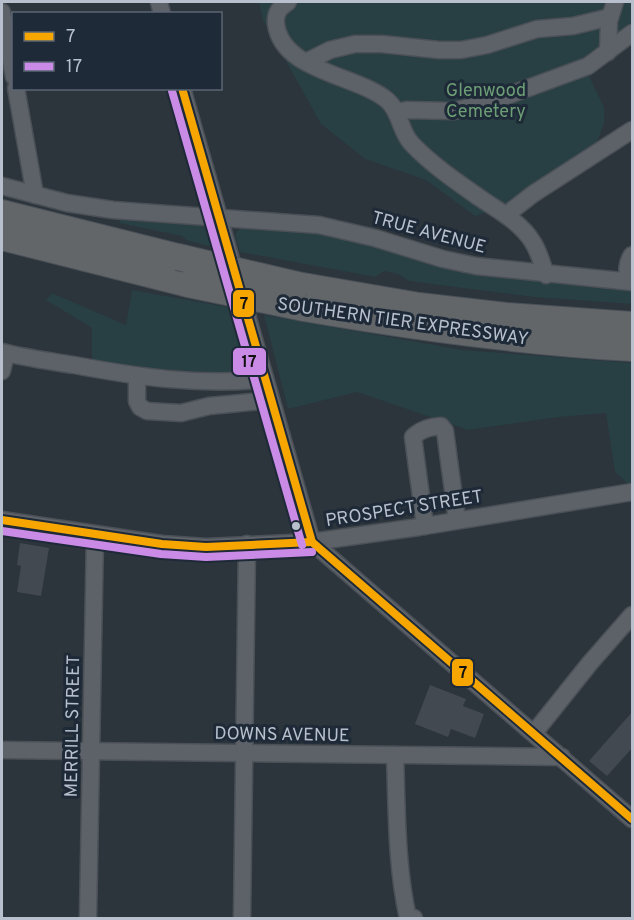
<svg xmlns="http://www.w3.org/2000/svg" width="634" height="920" viewBox="0 0 634 920" font-family="Overpass,sans-serif">
<rect width="100%" height="100%" fill="#2c343c"/>
<!-- green -->
<g fill="#283f43">
<path d="M259,2H632V42L589,76L604,107V124L596,144L512,204L475,216L426,180L365,159L321,124L263,20Z"/>
<path d="M121,216L203,226L209,231L215,248L186,240L182,236L119,223Z"/>
<path d="M246,225L329,232L632,286V304L534,297L409,281L398,274L384,271L375,277L240,252L235,236L238,230Z"/>
<path d="M132,290L233,308L250,368L242,373H178L92,360V328L46,300L52,293L126,325Z"/>
<path d="M264,315L463,350L632,363V483L628,484L615,472L606,413L559,417L468,430L357,392L288,409Z"/>
</g>
<!-- building -->
<g fill="#434951">
<path d="M20,543L49,548L41,596L17,592L21,566L17,565Z"/>
<path d="M430,685L466,699L463,706L484,714L475,738L451,729L448,737L415,724Z"/>
<path d="M633,711V747L607,776L589,761Z"/>
</g>
<g fill="none" stroke-linecap="round" stroke-linejoin="round">
<defs>
<g id="minor">
<path d="M159,2L162,14"/>
<path d="M288,2C279,8 275,13 276,24C282,72 359,75 388,101C401,113 400,132 412,144C432,165 457,182 480,198C499,211 520,222 532,241C539,251 542,264 546,275"/>
<path d="M2,12L14,77"/>
<path d="M608,52L609,21L615,2"/>
<path d="M306,62L330,50L355,44H382L439,50H461L487,45L537,29L573,26L610,17"/>
<path d="M16,88L35,195"/>
<path d="M182,88L312,542L632,819"/>
<path d="M396,112L407,110L454,111L493,101L588,66L632,33"/>
<path d="M2,186L67,203L113,210L319,225L375,238L443,259L476,266L632,282"/>
<path d="M506,215L533,194L632,130"/>
<path d="M629,281C627,271 626,264 632,255"/>
<path d="M2,352C25,358 50,361 74,365C138,377 200,386 265,379"/>
<path d="M2,371L6,353"/>
<path d="M137,377V401L140,407L147,411L181,413L209,406L271,400"/>
<path d="M2,520L162,544L206,547L312,542L419,527L632,492"/>
<path d="M425,526L413,437C421,429 430,427 441,426L445,431L457,520"/>
<path d="M534,733L590,663L632,615"/>
<path d="M2,750L562,757"/>
<path d="M395,755C397,810 396,865 408,918H414"/>
<path d="M88,918L95,534"/>
<path d="M242,918L247,544"/>
</g>
<g id="highway">
<path d="M2,213L178,257"/>
<path d="M2,237L188,284"/>
<path d="M297,285L419,306L506,316L632,325"/>
<path d="M304,308C413,327 522,342 632,348"/>
</g>
</defs>
<!-- minor casing -->
<use href="#minor" stroke="#4a5056" stroke-width="19"/>
<!-- highway casing -->
<use href="#highway" stroke="#495057" stroke-width="28"/>
<!-- minor -->
<use href="#minor" stroke="#5d6269" stroke-width="16"/>
<!-- highway -->
<use href="#highway" stroke="#626669" stroke-width="26"/>
<defs>
<g id="highway-bridge">
<path d="M178,257L297,285"/>
<path d="M188,284L304,308"/>
</g>
</defs>
<!-- highway-bridge casing -->
<use href="#highway-bridge" stroke="#495057" stroke-width="28" stroke-linecap="butt"/>
<!-- highway-bridge -->
<use href="#highway-bridge" stroke="#626669" stroke-width="26"/>
<defs>
<g id="bus-1">
<path d="M182,88L312,542L632,819"/>
<path d="M2,520L162,544L206,547L312,542"/>
</g>
<g id="bus-2">
<path d="M172,91L302,545"/>
<path d="M2,531L161,554L206,557L312,552"/>
</g>
</defs>
<!-- bus-1 casing -->
<use href="#bus-1" stroke="#1e2a38" stroke-width="12"/>
<!-- bus-2 casing -->
<use href="#bus-2" stroke="#1e2a38" stroke-width="12"/>
<!-- bus-1 -->
<use href="#bus-1" stroke="#f7a600" stroke-width="8"/>
<!-- bus-2 -->
<use href="#bus-2" stroke="#ca8be6" stroke-width="8"/>
</g>
<!-- markers -->
<circle fill="#b7c0cc" stroke="#1e2a38" stroke-width="2" cx="296" cy="526" r="5"/>
<g text-anchor="middle" stroke-width="6" stroke-linejoin="round" paint-order="stroke">
<!-- park labels -->
<g font-size="18" fill="#6d9e76" stroke="#1e2a38">
<text x="486" y="96">Glenwood<tspan x="486" dy="21">Cemetery</tspan></text>
</g>
<!-- street labels -->
<g font-size="18" fill="#b7c0cc" stroke="#1e2a38">
<text transform="translate(429 232) rotate(15)" y="6">TRUE AVENUE</text>
<text transform="translate(403 321) rotate(8)" y="6">SOUTHERN TIER EXPRESSWAY</text>
<text transform="translate(404 508) rotate(-9)" y="6">PROSPECT STREET</text>
<text transform="translate(72 726) rotate(-89)" y="6">MERRILL STREET</text>
<text transform="translate(282 734) rotate(1)" y="6">DOWNS AVENUE</text>
</g>
</g>
<g stroke="#1e2a38" stroke-width="2">
<rect x="232" y="289" width="23" height="29" rx="6" fill="#f7a600"/>
<rect x="232" y="347" width="35" height="29" rx="6" fill="#ca8be6"/>
<rect x="451" y="658" width="23" height="29" rx="6" fill="#f7a600"/>
</g>
<g font-size="16" text-anchor="middle" font-weight="bold" fill="#111">
<text x="244" y="309">7</text>
<text x="249" y="367">17</text>
<text x="463" y="678">7</text>
</g>
<!-- border -->
<rect width="634" height="920" fill="none" stroke="#b7c0cc" stroke-width="6"/>
<!-- legend -->
<rect x="12" y="12" width="210" height="78" fill="#1e2a38" stroke="#5b6673" stroke-width="1.5"/>
<rect x="24" y="32" width="30" height="9" fill="#f7a600" stroke="#5b6673" stroke-width="1.5"/>
<text x="66" y="42" font-size="18" fill="#b7c0cc">7</text>
<rect x="24" y="62" width="30" height="9" fill="#ca8be6" stroke="#5b6673" stroke-width="1.5"/>
<text x="66" y="72" font-size="18" fill="#b7c0cc">17</text>
</svg>
